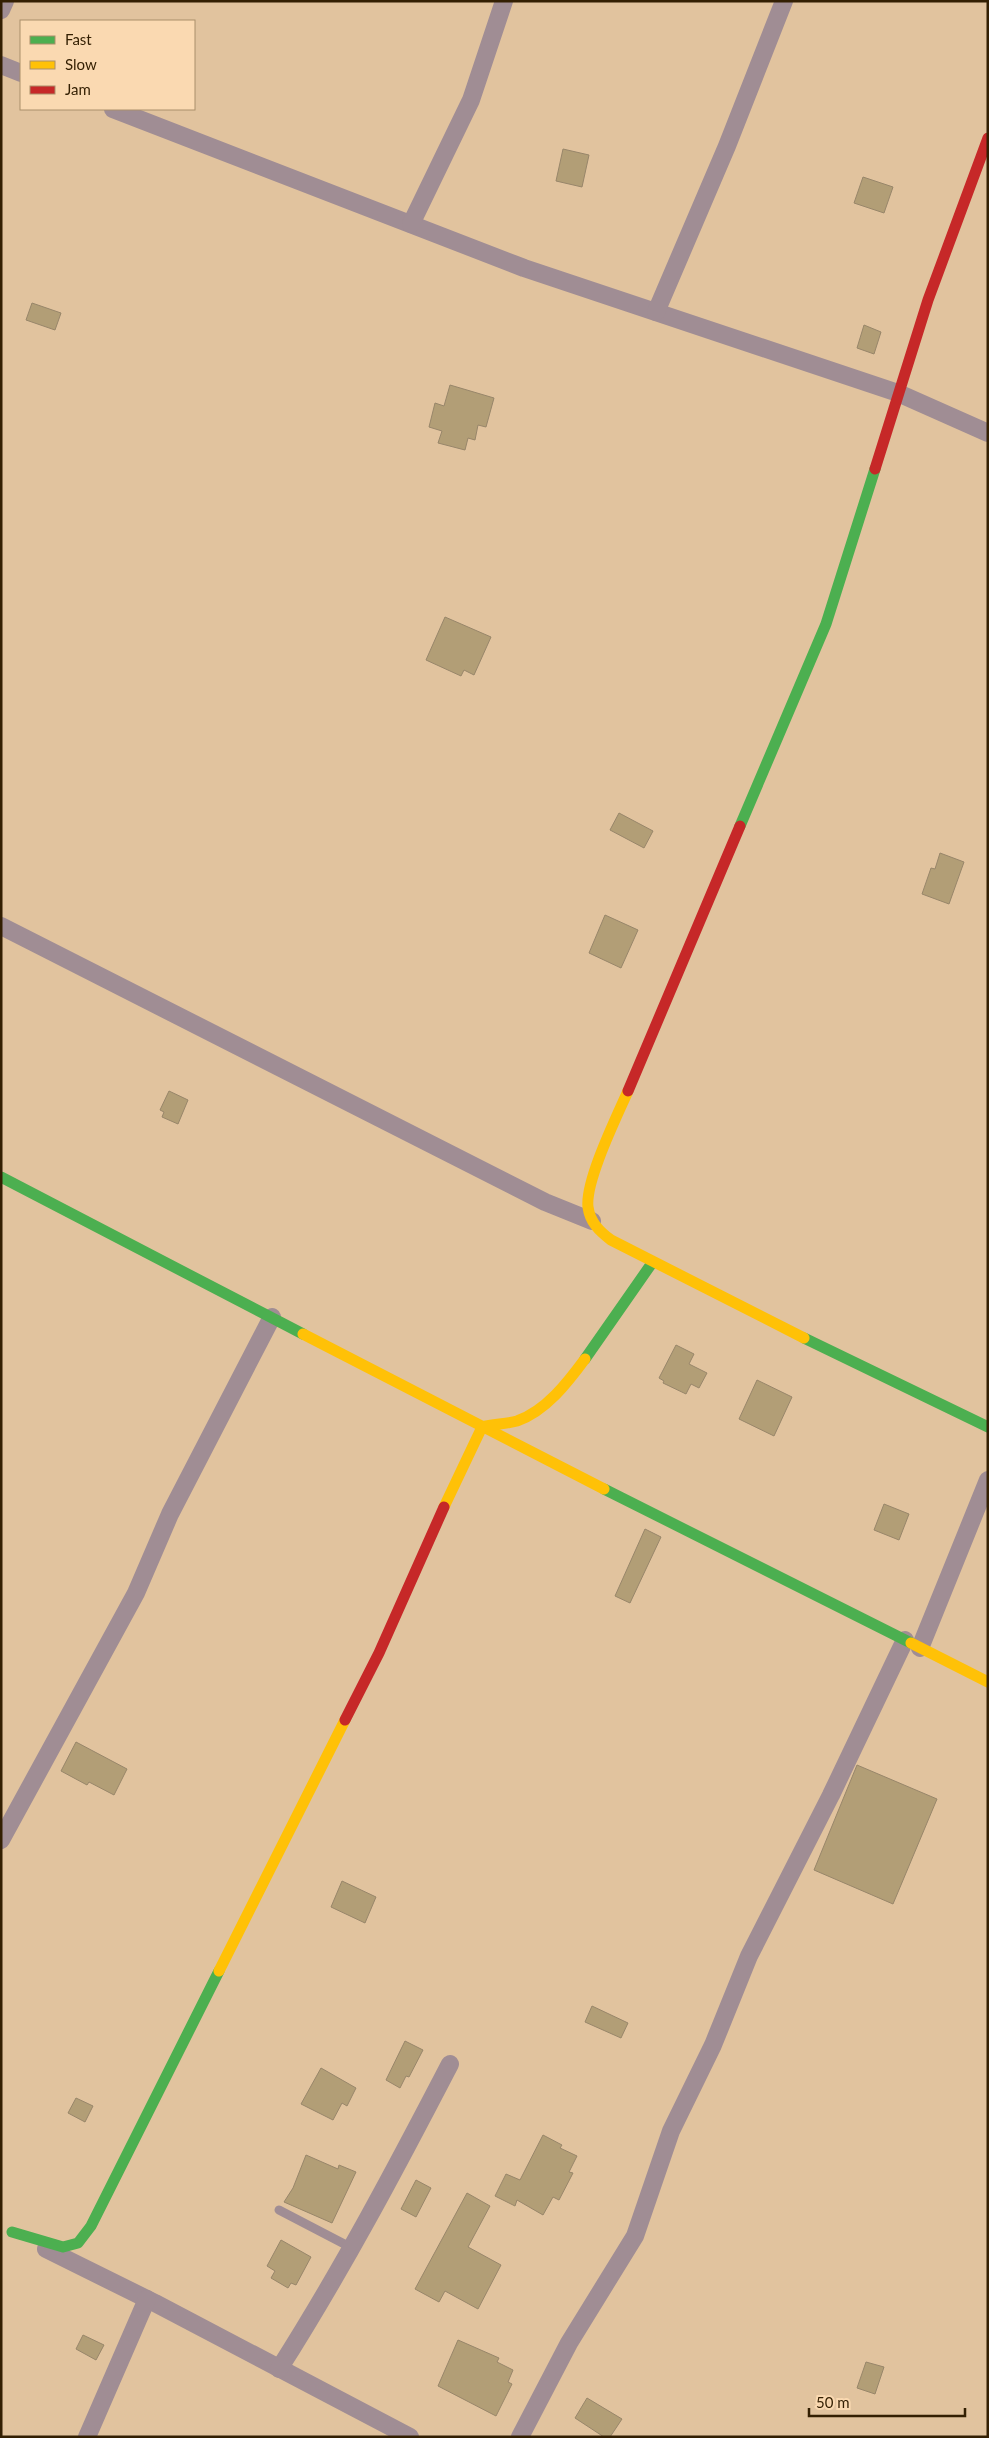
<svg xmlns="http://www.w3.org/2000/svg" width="989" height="2438" viewBox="0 0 989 2438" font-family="Lato,sans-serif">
<rect width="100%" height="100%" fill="#e1c39e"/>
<!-- building -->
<g fill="#b29e76" stroke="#98866a">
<path d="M563,149L589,155L582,187L556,181Z"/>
<path d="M863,177L893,187L884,213L854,203Z"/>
<path d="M32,303L61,313L55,330L26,320Z"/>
<path d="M864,325L881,332L874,354L857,348Z"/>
<path d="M450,385L494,398L486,427L478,425L475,440L468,438L465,450L438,443L442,431L429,427L435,403L444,406Z"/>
<path d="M445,617L491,637L474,675L464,670L461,676L426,660Z"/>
<path d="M619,813L653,831L644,848L610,830Z"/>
<path d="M940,853L964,862L949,904L922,894L931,868L935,869Z"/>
<path d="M605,915L638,930L621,968L589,953Z"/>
<path d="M169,1091L188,1100L178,1124L162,1117L164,1112L160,1110Z"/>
<path d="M676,1345L694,1354L689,1364L707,1373L699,1388L691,1384L686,1394L663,1383L664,1381L659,1378Z"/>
<path d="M757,1380L792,1397L774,1436L739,1419Z"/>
<path d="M884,1504L909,1514L899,1540L874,1530Z"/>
<path d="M645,1529L661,1537L630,1603L615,1596Z"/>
<path d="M76,1742L127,1769L114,1795L89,1782L87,1785L61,1771Z"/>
<path d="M857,1765L937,1799L893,1904L814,1870Z"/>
<path d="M342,1881L376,1897L365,1923L331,1907Z"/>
<path d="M592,2006L628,2023L621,2038L585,2022Z"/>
<path d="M405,2041L423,2050L409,2077L406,2076L400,2088L386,2080Z"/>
<path d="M321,2068L356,2088L347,2106L342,2103L333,2120L301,2104Z"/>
<path d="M76,2098L93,2106L85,2122L68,2113Z"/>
<path d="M543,2135L562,2145L560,2148L577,2156L569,2172L573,2173L559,2200L553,2197L543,2215L517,2200L515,2206L495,2196L506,2174L520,2180Z"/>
<path d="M306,2155L338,2169L339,2165L356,2172L332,2223L284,2202L293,2188Z"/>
<path d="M416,2180L431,2188L416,2217L401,2209Z"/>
<path d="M467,2193L490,2206L468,2247L501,2265L478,2309L445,2291L439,2302L415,2289Z"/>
<path d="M281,2240L311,2257L296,2285L291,2283L288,2288L271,2278L275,2271L267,2266Z"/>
<path d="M83,2335L104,2345L96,2360L76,2349Z"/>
<path d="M458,2340L499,2358L497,2362L513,2370L508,2382L512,2384L496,2416L438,2386Z"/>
<path d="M866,2362L884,2367L875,2394L857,2388Z"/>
<path d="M587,2398L622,2419L610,2437H604L575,2418Z"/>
</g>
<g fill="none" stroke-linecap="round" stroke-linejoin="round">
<!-- lane -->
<path stroke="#a08d94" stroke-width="9" d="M279,2210L352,2248"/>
<!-- street -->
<g stroke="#a08d94" stroke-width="18">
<path d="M1,10L5,1"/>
<path d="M1,65L21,73"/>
<path d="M113,109L524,268L898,393L988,433"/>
<path d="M411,224L471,100L504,1"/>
<path d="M656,312L727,146L784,1"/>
<path d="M1,926L545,1202L592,1221"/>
<path d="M920,1648L988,1480"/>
<path d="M1,1840L136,1593L170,1514L272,1317"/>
<path d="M46,2249L155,2303L410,2437"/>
<path d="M279,2369C342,2270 396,2168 450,2064"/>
<path d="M87,2437L147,2299"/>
<path d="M520,2437L569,2343L635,2236L671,2131L713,2045L749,1956L831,1795L905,1640"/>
</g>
<!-- fast -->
<g stroke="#4caf50" stroke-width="11">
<path d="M740,826L826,624L875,469"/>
<path d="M1,1177L303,1334"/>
<path d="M804,1338L988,1427"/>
<path d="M585,1359L652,1263"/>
<path d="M604,1489L911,1643"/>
<path d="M12,2232L63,2247L78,2243L91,2226L219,1971"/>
</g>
<!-- slow -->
<g stroke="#ffc107" stroke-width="11">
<path d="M628,1091C617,1116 585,1181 588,1207C590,1222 599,1231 611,1240L804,1338"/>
<path d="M303,1334L604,1489"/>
<path d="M444,1507L482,1427C493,1424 506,1424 517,1421C546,1411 568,1382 585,1359"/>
<path d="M911,1643L988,1682"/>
<path d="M219,1971L345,1720"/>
</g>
<!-- jam -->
<g stroke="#c62828" stroke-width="11">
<path d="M875,469L928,300L988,138"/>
<path d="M628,1091L740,826"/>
<path d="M345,1720L379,1653L444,1507"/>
</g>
</g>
<!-- border -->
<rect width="989" height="2438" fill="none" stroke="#331f02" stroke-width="5"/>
<!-- legend -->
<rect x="20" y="20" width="175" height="90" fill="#fad9b1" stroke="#aa8f6b"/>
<rect x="30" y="36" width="25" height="8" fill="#4caf50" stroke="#aa8f6b"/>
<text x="65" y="45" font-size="15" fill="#331f02">Fast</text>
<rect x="30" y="61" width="25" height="8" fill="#ffc107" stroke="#aa8f6b"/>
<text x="65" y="70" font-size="15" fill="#331f02">Slow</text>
<rect x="30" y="86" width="25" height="8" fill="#c62828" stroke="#aa8f6b"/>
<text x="65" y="95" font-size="15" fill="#331f02">Jam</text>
<!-- scale -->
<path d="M809 2408v8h156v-8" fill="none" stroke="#331f02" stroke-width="2.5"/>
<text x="816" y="2408" font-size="15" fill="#331f02" stroke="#fad9b1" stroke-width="4" paint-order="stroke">50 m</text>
</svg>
